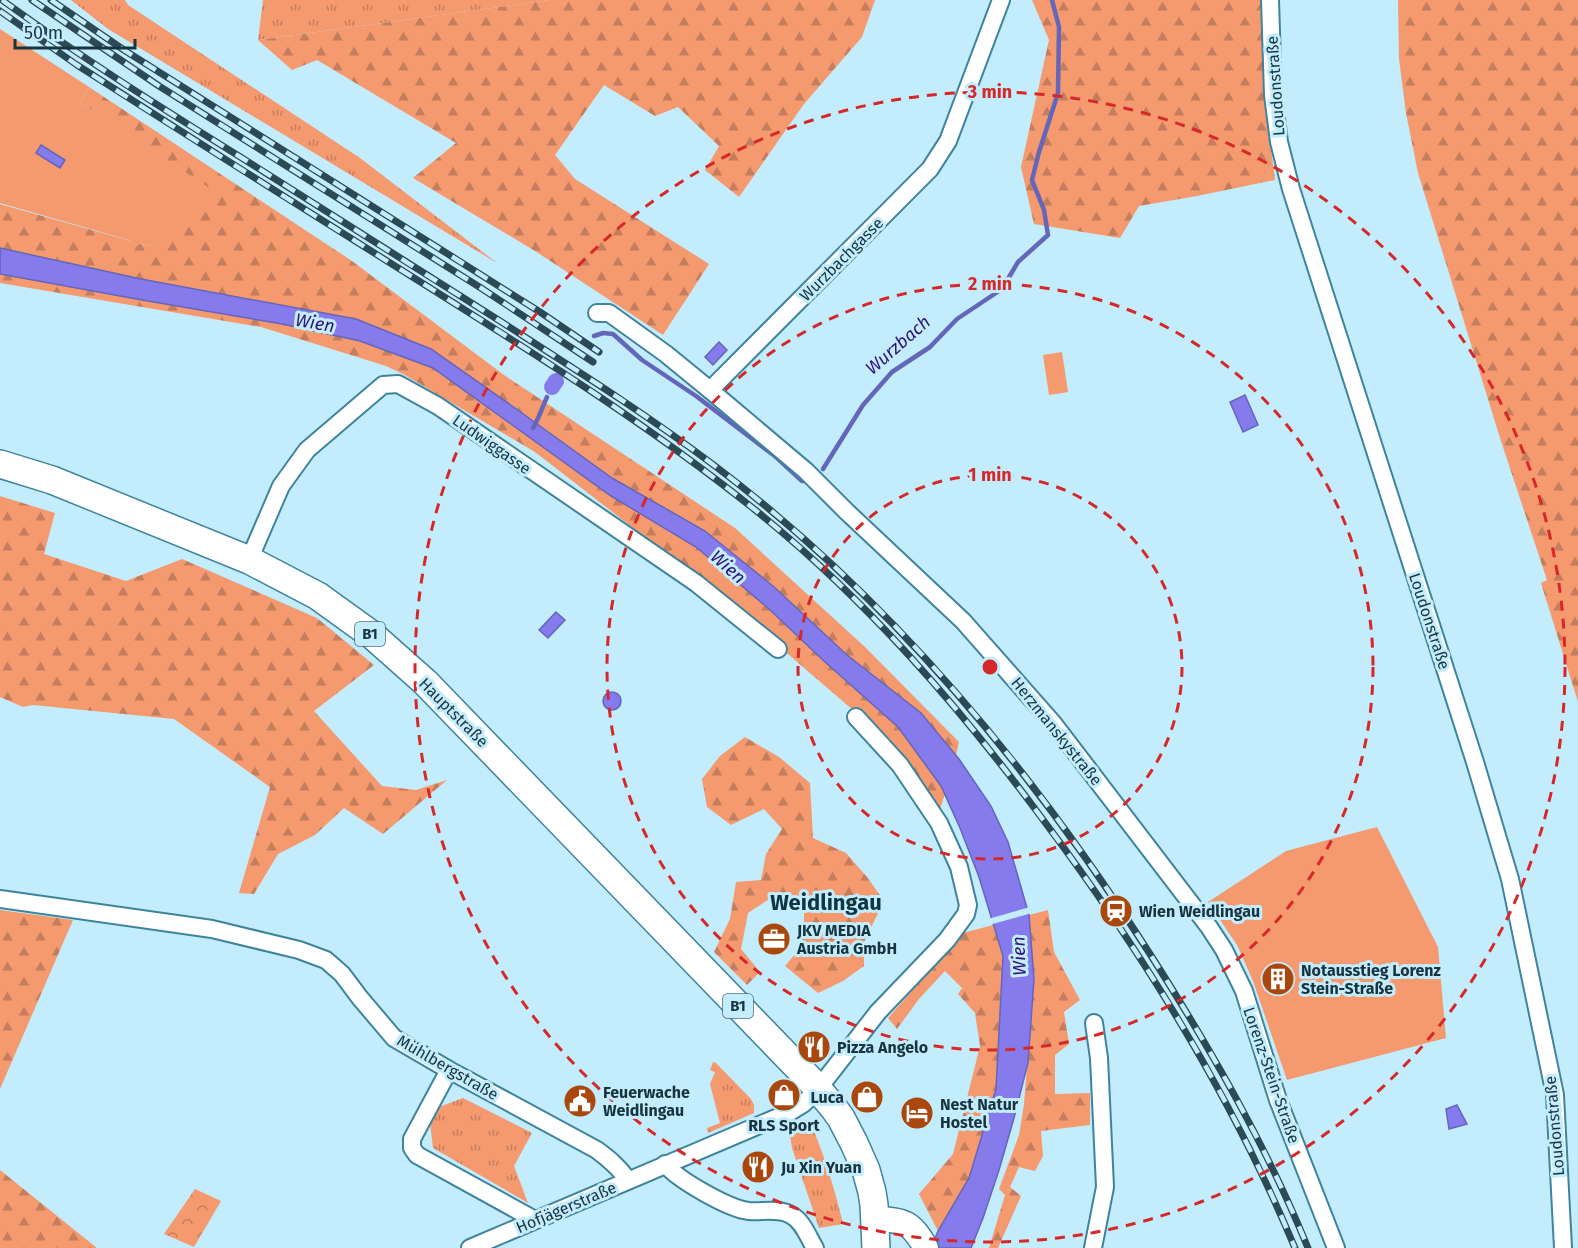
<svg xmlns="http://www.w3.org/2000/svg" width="1578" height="1248" viewBox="0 0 1578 1248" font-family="'Fira Sans',sans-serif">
<defs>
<pattern id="grass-tufts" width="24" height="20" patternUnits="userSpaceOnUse" patternTransform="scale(1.5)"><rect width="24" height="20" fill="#f5996f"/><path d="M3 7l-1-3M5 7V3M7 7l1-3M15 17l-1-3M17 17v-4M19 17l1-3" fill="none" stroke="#c57e5d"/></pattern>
<pattern id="forest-firs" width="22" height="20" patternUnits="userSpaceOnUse" patternTransform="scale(1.5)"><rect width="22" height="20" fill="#f5996f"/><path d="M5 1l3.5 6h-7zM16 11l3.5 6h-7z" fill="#c57e5d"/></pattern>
<pattern id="park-crowns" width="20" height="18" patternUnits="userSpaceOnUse" patternTransform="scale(1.5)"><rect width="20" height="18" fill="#f5996f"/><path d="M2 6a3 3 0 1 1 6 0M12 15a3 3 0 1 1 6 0" fill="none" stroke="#c57e5d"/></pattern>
</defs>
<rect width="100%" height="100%" fill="#c3ecfd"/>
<!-- grass -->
<g fill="url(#grass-tufts)">
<path d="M71,0H125L128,5L360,158L497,263L108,29Z"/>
<path d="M263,0H550L258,40Z"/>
<path d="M713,1062L716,1063L751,1099L754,1105V1113L708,1133L707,1128L720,1123L710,1084L715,1072L710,1070Z"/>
<path d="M463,1098L532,1133L514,1166L528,1203L433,1148L430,1123L439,1107Z"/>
<path d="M805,1122L812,1126C825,1158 835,1190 843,1224L819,1228L792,1148L789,1129Z"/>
</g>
<!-- forest -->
<g fill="url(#forest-firs)">
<path d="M550,0H875L862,37L804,104L739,197L705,170L719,146L678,107L655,116L604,85L555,155L575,179L709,264L663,335L535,251L413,178L456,143L317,60L292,70L258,40Z"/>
<path d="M1032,0H1260L1266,110L1275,180L1197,196L1139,206L1120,238L1034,224L1021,167L1049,40Z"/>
<path d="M1398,0H1578V702L1541,583L1547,580L1500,438L1418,173L1406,113L1399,59Z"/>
<path d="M89,87L352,261L504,375L735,528L866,648L959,742L956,755L921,713L847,655L773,586L705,531L612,478L515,408L431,349L141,279L0,248V204L149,246L213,191L81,103Z"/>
<path d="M0,274L142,300L282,324L361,341L433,368L611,496L696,547L769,609L825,662L898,727L941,786L945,794L940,809L889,741L717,593L535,452L403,374L386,366L261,327L0,283Z"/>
<path d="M0,496L55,513L44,554L126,581L182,559L317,618L374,665L314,711L382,786L416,790L447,780L383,834L344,808L315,835L278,854L254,894L239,893L270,787L174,719L33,705L23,707L0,697Z"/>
<path d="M745,737L779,757L810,783L813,838L846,853L867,877L884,901L864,942V966L843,981L818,993L785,966L797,952L804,927V898L774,896L748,913L741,949L760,972L747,985L714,952L730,919L736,882L761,880L766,854L782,829L764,809L731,825L707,807L702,779L720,756Z"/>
<path d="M0,910L73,920L0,1089Z"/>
<path d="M1048,910L1054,952L1080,1000L1064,1012L1069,1044L1055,1055V1094L1090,1093V1125L1041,1131L1043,1156L1035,1171L1019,1167L1010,1187L1021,1196L998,1248H989L1005,1195L999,1189L1019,1135L1024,1104L1034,979L1029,915Z"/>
<path d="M993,925L1003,956L996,1089L969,1178L938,1231L919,1194L953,1154L980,1046L975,1013L958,994L962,988L945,971L919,999L897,1029L888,1018L963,933Z"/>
<path d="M0,1170L97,1248H0Z"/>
</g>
<!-- park -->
<path fill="url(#park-crowns)" d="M195,1189L221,1201L194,1247L164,1234Z"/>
<!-- garden -->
<g fill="#f5996f">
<path d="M0,29L89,87L81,103L214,191L149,246L140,243L138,246L129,240L0,203Z"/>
<path d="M1062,352L1068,392L1049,395L1043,355Z"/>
<path d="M1377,827L1438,947L1446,1038L1287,1080L1253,981L1237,945L1208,902L1286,851Z"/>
</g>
<!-- water -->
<g fill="#857bed" stroke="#6466b9" stroke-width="1.5">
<path d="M41,145L65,160L60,168L36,153Z"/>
<path d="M0,248L141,279L356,319L431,349L515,408L612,478L705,531L773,586L847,655L921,713L959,759L991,806L1008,842L1029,915L1034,979L1028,1063L1014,1118L999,1170L983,1218L971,1248H931L938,1231L969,1178L996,1089L1003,956L979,877L960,828L941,786L898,727L825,662L769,609L696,547L611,496L433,368L360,341L282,324L142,300L0,274Z"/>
<path d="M719,342L727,350L713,365L705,357Z"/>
<path d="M1245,395L1258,425L1243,432L1230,402Z"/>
<path d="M556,612L565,620L548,638L539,630Z"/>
<circle cx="612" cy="701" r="9"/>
<path d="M1457,1105L1467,1124L1449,1129L1446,1109Z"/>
</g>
<!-- pier -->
<path fill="#c3ecfd" d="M1030,907L1032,913L989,925L988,919Z"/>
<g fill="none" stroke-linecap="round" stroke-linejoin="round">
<!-- stream -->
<g stroke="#6466b9" stroke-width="4.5">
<path d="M594,336L603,333L613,334L642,360L696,396L776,457L802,481H807"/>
<path d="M533,428C539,418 542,408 547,397"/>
<path d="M823,469L863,405L892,372L930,347L957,319L1002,289L1018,262L1048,235L1044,210L1032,180L1039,152L1058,93L1059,27L1052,0"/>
</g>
<!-- canal -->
<path stroke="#857bed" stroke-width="16" d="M552,387L556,381"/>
<defs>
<g id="minor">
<path d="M1001,0L948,141L930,169L710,390L806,471L847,512L963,621L1053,723L1209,927L1224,950L1244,991L1278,1100L1336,1248"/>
<path d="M1270,0L1273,95L1279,142L1291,189L1475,762L1510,879L1555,1095L1563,1248"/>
<path d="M597,313H609L666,354L710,390"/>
<path d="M249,560L281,486L307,450L383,385L398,384L438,406L696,583L778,649"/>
<path d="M0,899L212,929L299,950L326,960L342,974L360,998L394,1038L449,1070L597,1150C609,1159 619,1167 628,1180"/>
<path d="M449,1070L412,1139V1148L417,1155L535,1220"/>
<path d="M665,1164C678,1180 729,1209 749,1211C762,1212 779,1208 791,1215C803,1221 808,1237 815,1248"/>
<path d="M470,1248L790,1112L803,1104L818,1089L878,1012L947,940L966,914L968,905L959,867L939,823L900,765L856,717"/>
<path d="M1093,1248L1105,1187L1099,1058L1094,1023"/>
</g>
<path id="secondary" d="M875,1219C905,1220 911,1222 926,1248"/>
<path id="primary" d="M0,464L52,480L249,560L318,596L329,604L372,635L425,682L812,1082L833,1107L841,1118L854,1143L866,1170L872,1192L874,1205L876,1248"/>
</defs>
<!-- minor casing -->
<use href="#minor" stroke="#3e849d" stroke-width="20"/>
<!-- secondary casing -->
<use href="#secondary" stroke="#3e849d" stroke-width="27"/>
<!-- primary casing -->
<use href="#primary" stroke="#3e849d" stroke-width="30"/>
<!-- minor -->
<use href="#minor" stroke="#fff" stroke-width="16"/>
<!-- secondary -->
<use href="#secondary" stroke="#fff" stroke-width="24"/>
<!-- primary -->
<use href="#primary" stroke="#fff" stroke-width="27"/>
<defs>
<g id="rail">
<path d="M2,0C79,56 160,107 242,158C328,212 414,267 500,321C573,368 646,414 715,466C891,599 1032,769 1150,954C1210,1048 1266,1145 1308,1248"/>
<path d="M32,0L159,86L481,288L593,362"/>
<path d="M51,0L124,50L540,312L599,352"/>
<path d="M0,11L77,65C197,142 317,217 438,293C546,361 654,429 754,509C866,599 959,706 1044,821C1143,953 1231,1095 1295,1248"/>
</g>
</defs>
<!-- rail casing -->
<use href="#rail" stroke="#2b4a55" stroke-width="7"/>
<!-- rail -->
<use href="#rail" stroke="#c3ecfd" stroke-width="4.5" stroke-dasharray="14" stroke-linecap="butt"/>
</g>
<!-- distance rings -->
<g fill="none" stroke="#d62828" stroke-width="3" stroke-dasharray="10 8">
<circle cx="990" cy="667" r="192"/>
<circle cx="990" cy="667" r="383"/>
<circle cx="990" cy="667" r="575"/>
</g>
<!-- icons -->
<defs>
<symbol id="station-disc" viewBox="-11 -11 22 22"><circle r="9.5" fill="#aa470d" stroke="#c3ecfd"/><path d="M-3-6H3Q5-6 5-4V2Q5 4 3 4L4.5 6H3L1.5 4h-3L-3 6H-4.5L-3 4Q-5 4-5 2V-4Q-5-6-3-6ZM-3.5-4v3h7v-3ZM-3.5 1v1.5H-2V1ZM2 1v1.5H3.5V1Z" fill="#fff"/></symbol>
<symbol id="office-disc" viewBox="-11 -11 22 22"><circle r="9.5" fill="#aa470d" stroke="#c3ecfd"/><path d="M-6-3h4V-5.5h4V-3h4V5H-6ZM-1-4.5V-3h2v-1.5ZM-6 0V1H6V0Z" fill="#fff"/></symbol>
<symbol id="building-disc" viewBox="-11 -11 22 22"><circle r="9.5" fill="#aa470d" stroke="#c3ecfd"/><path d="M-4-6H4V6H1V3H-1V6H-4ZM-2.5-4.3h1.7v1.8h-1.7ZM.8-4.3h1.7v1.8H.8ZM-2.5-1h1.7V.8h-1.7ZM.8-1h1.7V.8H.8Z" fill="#fff"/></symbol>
<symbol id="restaurant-disc" viewBox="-11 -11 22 22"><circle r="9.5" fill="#aa470d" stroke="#c3ecfd"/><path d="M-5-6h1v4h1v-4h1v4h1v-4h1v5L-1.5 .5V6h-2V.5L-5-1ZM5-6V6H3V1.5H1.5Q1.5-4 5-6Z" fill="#fff"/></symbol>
<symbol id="shop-disc" viewBox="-11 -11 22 22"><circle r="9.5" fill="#aa470d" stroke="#c3ecfd"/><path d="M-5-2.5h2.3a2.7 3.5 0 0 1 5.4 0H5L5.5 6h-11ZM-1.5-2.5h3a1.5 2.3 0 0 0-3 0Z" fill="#fff"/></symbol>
<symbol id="civic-disc" viewBox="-11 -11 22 22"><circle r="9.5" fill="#aa470d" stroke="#c3ecfd"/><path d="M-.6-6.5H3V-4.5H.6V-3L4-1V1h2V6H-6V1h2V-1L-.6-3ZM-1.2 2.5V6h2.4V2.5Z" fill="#fff"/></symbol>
<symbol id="hotel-disc" viewBox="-11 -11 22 22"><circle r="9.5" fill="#aa470d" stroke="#c3ecfd"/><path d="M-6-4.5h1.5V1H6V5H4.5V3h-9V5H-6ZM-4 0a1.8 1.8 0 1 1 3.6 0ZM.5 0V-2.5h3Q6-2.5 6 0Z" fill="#fff"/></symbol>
</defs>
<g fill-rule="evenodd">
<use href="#station-disc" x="1097" y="892" width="38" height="38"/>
<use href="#office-disc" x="755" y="920" width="38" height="38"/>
<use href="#building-disc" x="1259" y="960" width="38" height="38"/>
<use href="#restaurant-disc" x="795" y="1028" width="38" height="38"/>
<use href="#shop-disc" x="765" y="1076" width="38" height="38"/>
<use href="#shop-disc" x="848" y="1078" width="38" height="38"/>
<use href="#civic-disc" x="561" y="1082" width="38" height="38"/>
<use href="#hotel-disc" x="898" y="1094" width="38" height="38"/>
<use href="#restaurant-disc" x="739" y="1148" width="38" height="38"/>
</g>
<g text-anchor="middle" stroke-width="6" stroke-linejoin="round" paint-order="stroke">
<!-- shield labels -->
<g fill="#c3ecfd" stroke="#4b6b78" stroke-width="1.5">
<rect x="355" y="622" width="30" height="24" rx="4.5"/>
<rect x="723" y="994" width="30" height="24" rx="4.5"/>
</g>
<g font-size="15" font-weight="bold" fill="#17343f">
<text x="370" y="639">B1</text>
<text x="738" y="1011">B1</text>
</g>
<!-- street labels -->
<g font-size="16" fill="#17343f" stroke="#c3ecfd">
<text transform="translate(1275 86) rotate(-94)" y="6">Loudonstraße</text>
<text transform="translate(841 259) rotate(-45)" y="6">Wurzbachgasse</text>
<text transform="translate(492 444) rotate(35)" y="6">Ludwiggasse</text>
<text transform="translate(1430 621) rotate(72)" y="6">Loudonstraße</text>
<text transform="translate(454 712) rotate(45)" y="6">Hauptstraße</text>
<text transform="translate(1057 731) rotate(51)" y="6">Herzmanskystraße</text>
<text transform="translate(448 1067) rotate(30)" y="6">Mühlbergstraße</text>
<text transform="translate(1272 1075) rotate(71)" y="6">Lorenz-Stein-Straße</text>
<text transform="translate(1554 1126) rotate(-95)" y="6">Loudonstraße</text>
<text transform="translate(566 1207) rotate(-23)" y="6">Hofjägerstraße</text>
</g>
<!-- poi labels -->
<g font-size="16" font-weight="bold" fill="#17343f" stroke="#c3ecfd" text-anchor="start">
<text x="1139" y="917">Wien Weidlingau</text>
<text x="797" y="936">JKV MEDIA<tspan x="797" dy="18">Austria GmbH</tspan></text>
<text x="1301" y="976">Notausstieg Lorenz<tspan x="1301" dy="18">Stein-Straße</tspan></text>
<text x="837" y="1053">Pizza Angelo</text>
<text x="603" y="1098">Feuerwache<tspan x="603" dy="18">Weidlingau</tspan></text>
<text x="844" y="1103" text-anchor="end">Luca</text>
<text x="940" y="1110">Nest Natur<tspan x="940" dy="18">Hostel</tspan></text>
<text x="784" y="1131" text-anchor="middle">RLS Sport</text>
<text x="781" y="1173">Ju Xin Yuan</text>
</g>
<!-- water labels -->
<g font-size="18" font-style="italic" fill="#2e1279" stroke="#c3ecfd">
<text transform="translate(315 323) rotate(10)" y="6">Wien</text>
<text transform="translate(898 345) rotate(-41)" y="6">Wurzbach</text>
<text transform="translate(728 567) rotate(42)" y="6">Wien</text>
<text transform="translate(1019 956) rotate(-92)" y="6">Wien</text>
</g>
<!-- district labels -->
<g font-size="22" font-weight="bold" fill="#0f3542" stroke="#c3ecfd">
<text x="826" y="910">Weidlingau</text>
</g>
</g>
<circle cx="990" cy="667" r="9" fill="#d62828" stroke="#c3ecfd" stroke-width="3"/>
<g font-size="18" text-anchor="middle" font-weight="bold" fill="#d62828" stroke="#c3ecfd" stroke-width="6" stroke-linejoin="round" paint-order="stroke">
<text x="990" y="98">3 min</text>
<text x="990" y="290">2 min</text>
<text x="990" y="481">1 min</text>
</g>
<!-- scale -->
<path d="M15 39v9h120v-9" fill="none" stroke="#17343f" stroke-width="3"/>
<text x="24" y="39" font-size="18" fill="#17343f" stroke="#c3ecfd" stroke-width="4.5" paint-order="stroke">50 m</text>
</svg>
